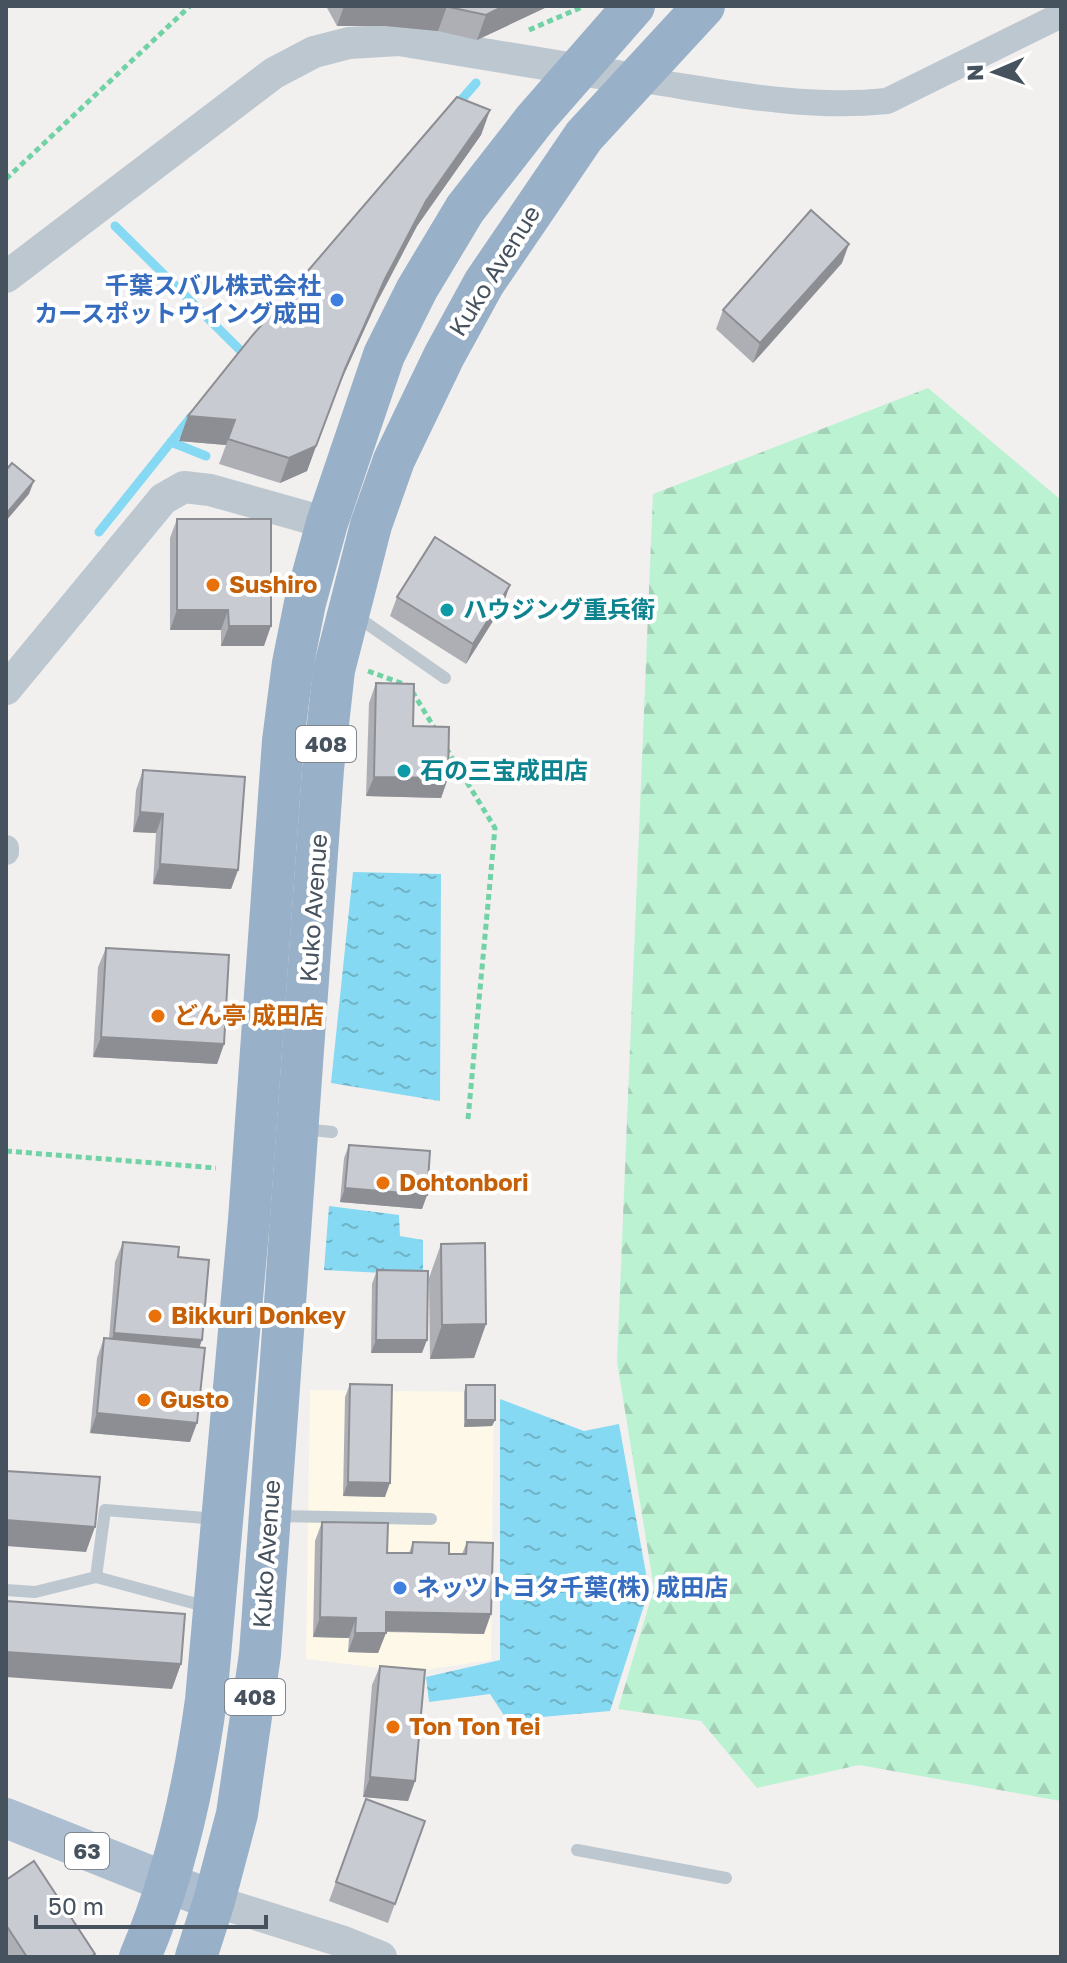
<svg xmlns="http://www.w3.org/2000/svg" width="1067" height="1963" viewBox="0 0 1067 1963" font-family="'Golos Text','Noto Sans JP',sans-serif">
<defs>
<pattern id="forest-firs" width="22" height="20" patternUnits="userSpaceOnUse" patternTransform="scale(2)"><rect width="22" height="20" fill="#bbf2d2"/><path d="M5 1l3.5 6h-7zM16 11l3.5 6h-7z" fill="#a2d1b7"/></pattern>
<pattern id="water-ripples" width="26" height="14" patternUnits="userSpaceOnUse" patternTransform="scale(2)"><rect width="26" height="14" fill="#86d9f2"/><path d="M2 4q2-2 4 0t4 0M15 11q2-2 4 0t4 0" fill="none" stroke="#6fb3c7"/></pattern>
</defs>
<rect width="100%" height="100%" fill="#f2efef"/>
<!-- commercial -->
<path fill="#fdf8e8" d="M310,1390L494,1392L491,1660L412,1672L306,1659Z"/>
<!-- forest -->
<path fill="url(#forest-firs)" d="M928,388L1061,500V1801L859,1765L757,1788L701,1721L618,1709L654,1588L617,1362L653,494Z"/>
<!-- water -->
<g fill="url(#water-ripples)">
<path d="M353,872L441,874L440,1101L331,1083Z"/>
<path d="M329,1206L399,1215L400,1236L423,1240V1275L324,1270Z"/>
<path d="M500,1399L584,1431L619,1424L649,1590L610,1711L507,1720L490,1694L429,1702L426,1677L500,1660Z"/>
</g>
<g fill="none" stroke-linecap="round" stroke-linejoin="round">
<!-- stream -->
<g stroke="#86d9f2" stroke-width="9">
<path d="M455,107L476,83"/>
<path d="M115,226L243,353"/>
<path d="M171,442L206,456"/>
<path d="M99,532L191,417"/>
</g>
<!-- path -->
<g stroke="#71d3a5" stroke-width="5" stroke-dasharray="6 4" stroke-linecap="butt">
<path d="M529,30L582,7"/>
<path d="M6,179L190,6"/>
<path d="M368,671L409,686L435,729"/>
<path d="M446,748L495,828L468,1119"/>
<path d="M6,1151L216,1168"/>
</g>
<!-- service -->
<g stroke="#bcc7cf" stroke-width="12">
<path d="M356,616L445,678"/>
<path d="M303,1129L332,1132"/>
<path d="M291,1315L316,1317"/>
<path d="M278,1516L431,1519"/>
<path d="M96,1577L208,1607"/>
<path d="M6,1590L35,1592L96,1577L105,1510L218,1519"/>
<path d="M577,1850L726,1878"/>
</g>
<!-- minor -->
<g stroke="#bcc7cf" stroke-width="26">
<path d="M635,79C718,91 802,110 887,101L1061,15"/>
<path d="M6,848V852"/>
</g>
<!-- tertiary -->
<g stroke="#bcc7cf" stroke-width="32">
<path d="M6,277L274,73L314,52L349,43L399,40L635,79"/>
<path d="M6,689L163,499L184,487L210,490L327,523"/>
<path d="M214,1901L344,1942L381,1957"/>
</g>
<!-- primary -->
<path stroke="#adbed0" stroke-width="40" d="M6,1818L214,1901"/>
<!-- trunk -->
<g stroke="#98b0c8" stroke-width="42">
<path d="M140,1957C175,1875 194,1788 206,1700L249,1220L283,741L293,663L305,603L327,523L384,355L417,289L465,209L535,119L634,6"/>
<path d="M196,1957L214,1901L237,1814L260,1654L323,769L334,670L371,525L394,460L444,356L484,283L584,136L704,6"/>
</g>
</g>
<!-- wall -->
<g fill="#adafb5">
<path d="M326,6H549L477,40L438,31L386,26H337Z"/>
<path d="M490,110L481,135L417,226L376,304L335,394L307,471L280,483L219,464L226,445L179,441Z"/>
<path d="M842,263L753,363L716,329L723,310Z"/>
<path d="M177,519L264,646H221V630H170V538Z"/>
<path d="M397,597L503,605L466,664L390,616Z"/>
<path d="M376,683L413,726L448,778L441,798L366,796L369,703Z"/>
<path d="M143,770L238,870L231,889L153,884L156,833L133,832L136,790Z"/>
<path d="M106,948L224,1044L217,1064L93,1057L98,967Z"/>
<path d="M349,1145L427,1195L422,1209L340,1202L344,1158Z"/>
<path d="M123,1242L178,1257L200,1347L190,1442L90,1433L97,1358L104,1338L109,1339L115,1262Z"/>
<path d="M441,1244L486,1324L474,1358L430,1359L429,1278Z"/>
<path d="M377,1270L422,1353H371L372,1284Z"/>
<path d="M350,1384L385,1497L343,1496L345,1397Z"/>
<path d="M466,1385L495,1420L492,1426L464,1427V1392Z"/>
<path d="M322,1522L387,1553H409L413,1542L449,1554H462L467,1542L484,1634L386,1632L378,1653L348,1652L349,1638L313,1637L315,1541Z"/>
<path d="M380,1666L415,1781L408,1801L363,1797L372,1685Z"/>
<path d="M366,1799L425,1821L388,1923L329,1901Z"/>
<path d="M6,1880L95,1954L94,1957H7Z"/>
</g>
<!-- shaded-wall -->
<g fill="#8d8e93">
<path d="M344,6H447L438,31L386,26H337Z"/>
<path d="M504,6H549L477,40L486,15Z"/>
<path d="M490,110L481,135L417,226L376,304L335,394L307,471L280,483L289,458L345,369L385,279L426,201Z"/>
<path d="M849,244L842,263L753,363L760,343Z"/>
<path d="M188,416L235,420L226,445L179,441Z"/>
<path d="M34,481L29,494L6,521V514Z"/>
<path d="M510,585L503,605L466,664L473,644Z"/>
<path d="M177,610H228L221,630H170Z"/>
<path d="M229,626H271L264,646H221Z"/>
<path d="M374,777L448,778L441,798L366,796Z"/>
<path d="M140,812L163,814L156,833L133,832Z"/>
<path d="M160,864L238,870L231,889L153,884Z"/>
<path d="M101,1037L224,1044L217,1064L93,1057Z"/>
<path d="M345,1188L427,1195L422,1209L340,1202Z"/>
<path d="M486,1324L474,1358L430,1359L442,1325Z"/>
<path d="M114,1333L202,1340L195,1360L107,1352Z"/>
<path d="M376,1340H427L422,1353H371Z"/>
<path d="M97,1413L197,1423L190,1442L90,1433Z"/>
<path d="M466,1420H495L492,1426L464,1427Z"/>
<path d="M348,1482L390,1483L385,1497L343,1496Z"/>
<path d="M6,1520L95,1527L86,1552L6,1546Z"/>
<path d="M386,1612L491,1614L484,1634L379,1631Z"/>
<path d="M320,1617L356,1618L349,1638L313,1637Z"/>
<path d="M355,1633H386L378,1653L348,1652Z"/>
<path d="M6,1652L181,1664L172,1689L6,1677Z"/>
<path d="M370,1777L415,1781L408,1801L363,1797Z"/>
</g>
<!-- building -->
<g fill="#c9cbd2" stroke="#8d8e93" stroke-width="2">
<path d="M444,6H504L486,15Z"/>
<path d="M457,97L490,110L426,201L385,279L345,369L316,446L289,458L228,439L235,420L188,416L252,336Z"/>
<path d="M811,210L849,244L760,343L723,310Z"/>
<path d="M12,463L34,481L6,514V470Z"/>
<path d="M177,519H271V626H229L228,610H177Z"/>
<path d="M435,537L510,585L473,644L397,597Z"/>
<path d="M376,683L414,684L413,726L449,727L448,778L374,777Z"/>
<path d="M143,770L245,777L238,870L160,864L163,814L140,812Z"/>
<path d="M106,948L229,955L224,1044L101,1037Z"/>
<path d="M349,1145L430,1151L427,1195L345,1188Z"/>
<path d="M123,1242L179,1247L178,1257L209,1260L202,1340L114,1333Z"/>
<path d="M485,1243L486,1324L442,1325L441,1244Z"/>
<path d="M377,1270L428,1271L427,1340H376Z"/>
<path d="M104,1338L205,1348L197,1423L97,1413Z"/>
<path d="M350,1384L392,1385L390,1483L348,1482Z"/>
<rect x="466" y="1385" width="29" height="35"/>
<path d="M6,1471L100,1477L95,1527L6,1520Z"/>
<path d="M322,1522L388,1523L387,1553H412L413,1542L449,1543V1554H466L467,1542L493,1543L491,1614L386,1612V1633H355L356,1618L320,1617Z"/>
<path d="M6,1601L185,1614L181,1664L6,1652Z"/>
<path d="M380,1666L425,1670L415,1781L370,1777Z"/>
<path d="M366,1799L425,1821L395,1904L336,1882Z"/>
<path d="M34,1861L95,1954L90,1957H27L6,1925V1880Z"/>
</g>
<!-- markers -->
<g fill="#3f7fe0" stroke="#fff" stroke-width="3">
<circle cx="337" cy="300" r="8"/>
<circle cx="400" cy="1588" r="8"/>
</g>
<g fill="#e8710a" stroke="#fff" stroke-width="3">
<circle cx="213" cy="585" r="8"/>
<circle cx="158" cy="1016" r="8"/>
<circle cx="383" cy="1183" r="8"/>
<circle cx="155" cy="1316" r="8"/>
<circle cx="144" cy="1400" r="8"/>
<circle cx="393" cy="1727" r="8"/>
</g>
<g fill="#0f9aa8" stroke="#fff" stroke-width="3">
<circle cx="447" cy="610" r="8"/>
<circle cx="404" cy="771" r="8"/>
</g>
<g text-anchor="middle" stroke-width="8" stroke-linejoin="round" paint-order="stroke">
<!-- shield labels -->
<g fill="#fff" stroke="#7e868e" stroke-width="2">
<rect x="296" y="726" width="60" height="36" rx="6"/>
<rect x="225" y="1679" width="60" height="36" rx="6"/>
<rect x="65" y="1833" width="44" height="36" rx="6"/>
</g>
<g font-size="22" font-weight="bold" fill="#46525e">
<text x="326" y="752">408</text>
<text x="255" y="1705">408</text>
<text x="87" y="1859">63</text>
</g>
<!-- street labels -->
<g font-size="24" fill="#46525e" stroke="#fff">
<text transform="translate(495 271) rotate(-58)" y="8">Kuko Avenue</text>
<text transform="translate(314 908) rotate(-86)" y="8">Kuko Avenue</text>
<text transform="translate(267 1554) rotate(-86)" y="8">Kuko Avenue</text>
</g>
<!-- shop labels -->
<g font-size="24" font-weight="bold" fill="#366cbe" stroke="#fff" text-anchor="end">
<text x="321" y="294">千葉スバル株式会社<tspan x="321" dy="28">カースポットウイング成田</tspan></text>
<text x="416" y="1596" text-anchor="start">ネッツトヨタ千葉(株) 成田店</text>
</g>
<!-- food labels -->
<g font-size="24" font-weight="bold" fill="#c56008" stroke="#fff" text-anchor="start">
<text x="229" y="593">Sushiro</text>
<text x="174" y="1024">どん亭 成田店</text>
<text x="399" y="1191">Dohtonbori</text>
<text x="171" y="1324">Bikkuri Donkey</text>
<text x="160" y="1408">Gusto</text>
<text x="409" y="1735">Ton Ton Tei</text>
</g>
<!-- culture labels -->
<g font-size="24" font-weight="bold" fill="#0d838f" stroke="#fff" text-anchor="start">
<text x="463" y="618">ハウジング重兵衛</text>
<text x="420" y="779">石の三宝成田店</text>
</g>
</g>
<!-- border -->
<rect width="1067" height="1963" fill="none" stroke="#46525e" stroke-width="16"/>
<!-- north arrow -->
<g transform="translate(995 72) rotate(268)" stroke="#ffffff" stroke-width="6" paint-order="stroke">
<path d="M0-6L14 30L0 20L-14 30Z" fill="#46525e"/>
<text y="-12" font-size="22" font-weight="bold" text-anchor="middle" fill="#46525e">N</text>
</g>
<!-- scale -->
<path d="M36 1915v12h230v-12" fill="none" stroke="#46525e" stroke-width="4"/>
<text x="48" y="1915" font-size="24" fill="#46525e" stroke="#ffffff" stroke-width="6" paint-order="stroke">50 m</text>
</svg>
